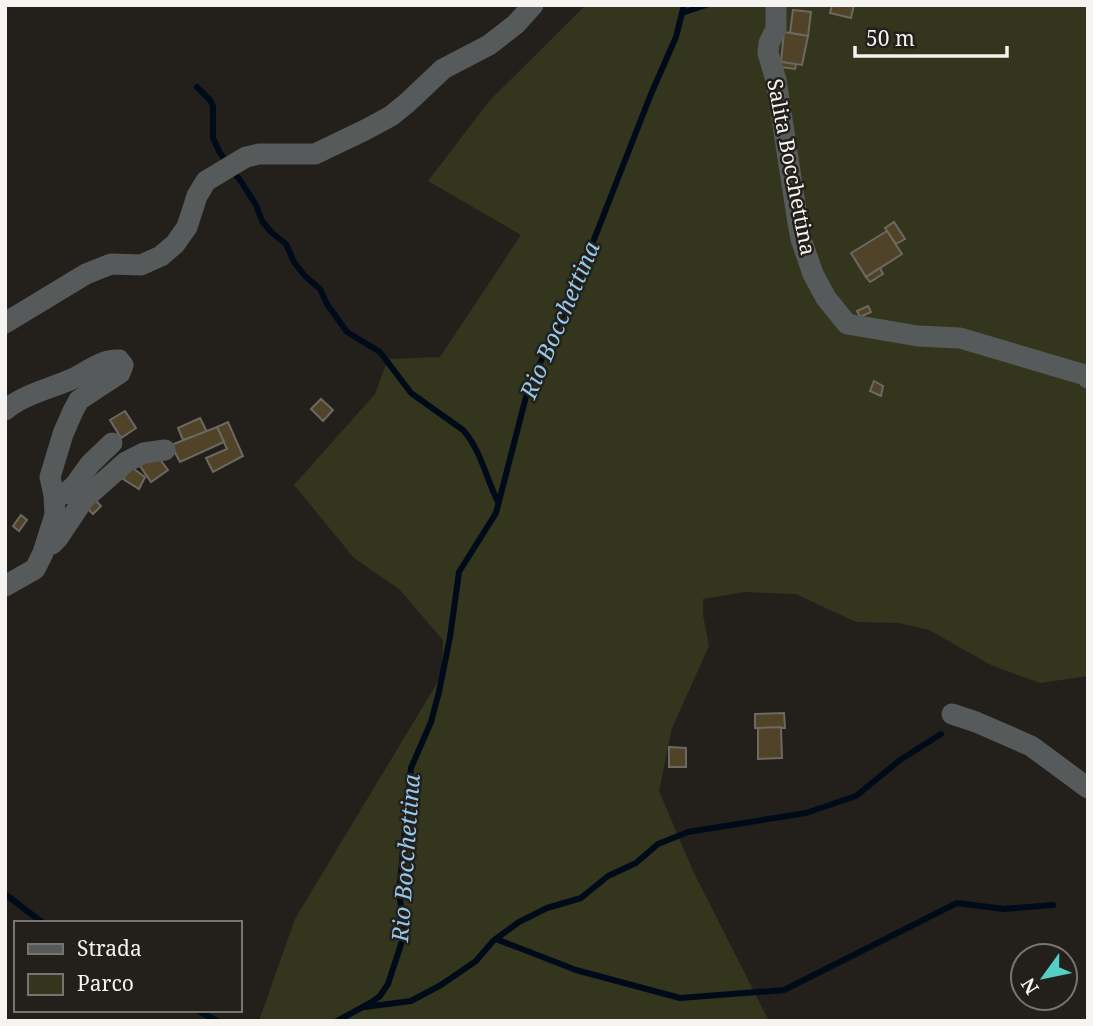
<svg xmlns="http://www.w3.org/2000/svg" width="1093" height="1026" viewBox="0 0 1093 1026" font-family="'Noto Serif',serif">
<rect width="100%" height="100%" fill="#23201b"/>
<!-- green -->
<path fill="#33361d" d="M586,5H1088V676L1040,683L991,665L929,630L899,623L856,622L796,594L745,592L703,599V615L709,646L672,728L659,791L693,871L769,1021H259L295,919L442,675L443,640L399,589L354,558L294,485L375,394L388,359L440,357L521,235L428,181L490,100Z"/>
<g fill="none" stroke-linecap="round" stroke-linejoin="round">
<!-- stream -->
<g stroke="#000b1a" stroke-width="6">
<path d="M682,13L706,5"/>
<path d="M197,87L210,100L213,106V138L220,153L242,183L256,205L262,221L271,232L286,244L294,262L305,276L320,289L327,304L347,332L380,352L411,393L463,430C481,450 486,478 498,502"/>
<path d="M5,894L43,923"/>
<path d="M496,939L576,970L680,998L784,990L957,903L1004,909L1053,905"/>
<path d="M365,1007L411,1001L441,985L476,961L493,941L519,922L547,908L581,898L608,876L636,863L658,844L688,832L806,813L856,796L900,760L941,734"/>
<path d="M197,1010L217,1021"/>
<path d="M337,1021L372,1002L380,996L388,984L405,932L399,893L411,768L431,722L439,692L450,637L459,572L496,513L528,389L575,288L651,94L676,37L684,5"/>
</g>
</g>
<!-- building -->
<g fill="#504327" stroke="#6c6862" stroke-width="2">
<path d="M832,5H854L851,18L830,13Z"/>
<path d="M793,10L811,12L808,36L790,33Z"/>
<path d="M784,32L808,36L802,65L781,62Z"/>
<path d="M781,62L796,64L795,69L780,67Z"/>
<path d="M894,222L905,239L896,244L885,228Z"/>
<path d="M887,231L902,254L866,277L851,253Z"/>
<path d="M880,268L883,274L870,282L866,277Z"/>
<path d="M868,306L871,312L860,317L857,311Z"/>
<path d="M874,381L883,386L881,396L870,391Z"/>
<path d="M321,399L333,410L323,421L311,409Z"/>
<path d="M125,411L136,428L121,438L110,420Z"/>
<path d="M200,418L207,432L183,440L178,428Z"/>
<path d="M228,422L243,456L213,472L206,458L227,449L217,427Z"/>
<path d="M217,427L224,442L180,462L171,445Z"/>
<path d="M156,454L168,470L151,482L140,466Z"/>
<path d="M131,467L145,477L139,489L123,479Z"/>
<path d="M93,498L101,506L93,514L85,506Z"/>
<path d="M21,515L27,520L19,531L13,526Z"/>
<path d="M784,713L785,728H755V714Z"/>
<path d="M781,727L782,758L758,759V728Z"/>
<path d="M669,747L686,748V767H669Z"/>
</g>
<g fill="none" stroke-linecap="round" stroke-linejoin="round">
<!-- minor -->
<g stroke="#565a5b" stroke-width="21">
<path d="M776,5V29L769,43L768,53L776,80L798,223L801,239L813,274L826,298L847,324L918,336L960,338L1085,375L1088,378"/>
<path d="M5,323L86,274L111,264L141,265L161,256L175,244L187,227L197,196L206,181L246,157L259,154H315L365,130L391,116L407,103L443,69L489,45L516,24L533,5"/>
<path d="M5,410C25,394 49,389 72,379C87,372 101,359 119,360L123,365L120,373L79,400L73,411L63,434L50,477L54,495L55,515L43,553L35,569L5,586"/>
<path d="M54,495L65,494L75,485L90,464L112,443"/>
<path d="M52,544L58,538L84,499L126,462L144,453L165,450"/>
<path d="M952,714L976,722L1031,746L1088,788"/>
</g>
</g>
<g text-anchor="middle" stroke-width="5" stroke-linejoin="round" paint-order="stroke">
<!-- street labels -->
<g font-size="21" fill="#f6f4f0" stroke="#23201b">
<text transform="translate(791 167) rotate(79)" y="7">Salita Bocchettina</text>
</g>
<!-- water labels -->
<g font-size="23" font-style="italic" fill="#94c9ed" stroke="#23201b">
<text transform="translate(560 320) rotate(-67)" y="8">Rio Bocchettina</text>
<text transform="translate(406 858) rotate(-86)" y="8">Rio Bocchettina</text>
</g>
</g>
<!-- border -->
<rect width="1093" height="1026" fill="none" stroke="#f6f4f0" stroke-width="14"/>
<!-- legend -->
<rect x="14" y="921" width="228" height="91" fill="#23201b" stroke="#777570" stroke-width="2"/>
<rect x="28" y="944" width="35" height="10" fill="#565a5b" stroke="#777570" stroke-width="2"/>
<text x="77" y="956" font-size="21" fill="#f6f4f0">Strada</text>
<rect x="28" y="974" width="35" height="21" fill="#33361d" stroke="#777570" stroke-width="2"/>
<text x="77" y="991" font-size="21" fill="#f6f4f0">Parco</text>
<!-- north arrow -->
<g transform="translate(1044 977) rotate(237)"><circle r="33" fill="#23201b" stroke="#777570" stroke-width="2"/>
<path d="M0-5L12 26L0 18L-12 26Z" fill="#55cec5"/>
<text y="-10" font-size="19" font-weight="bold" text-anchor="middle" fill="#f6f4f0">N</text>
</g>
<!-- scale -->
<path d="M855 46v10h152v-10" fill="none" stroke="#f6f4f0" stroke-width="3.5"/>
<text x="866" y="46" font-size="21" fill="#f6f4f0" stroke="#23201b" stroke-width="5" paint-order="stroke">50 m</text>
</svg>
